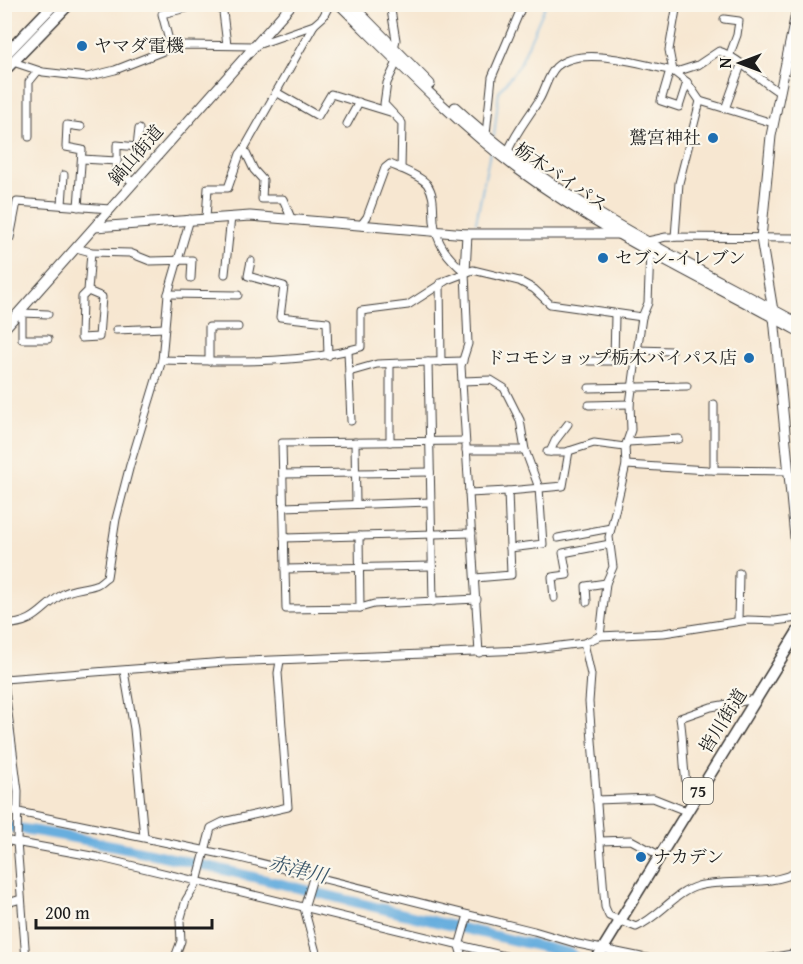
<svg xmlns="http://www.w3.org/2000/svg" width="803" height="964" viewBox="0 0 803 964" font-family="'Gentium Book Plus','Noto Serif JP',serif">
<rect width="100%" height="100%" fill="#fbf7ec"/>
<filter id="ink" filterUnits="userSpaceOnUse"><feTurbulence type="fractalNoise" baseFrequency=".0167" numOctaves="2"/><feDisplacementMap in="SourceGraphic" scale="12" xChannelSelector="R" yChannelSelector="G"/><feConvolveMatrix kernelMatrix="1 2 1 2 8 2 1 2 1" color-interpolation-filters="sRGB"/></filter>
<filter id="wash" filterUnits="userSpaceOnUse"><feTurbulence type="fractalNoise" baseFrequency=".008" numOctaves="4" result="noise"/><feDisplacementMap in="SourceGraphic" scale="24" xChannelSelector="R" yChannelSelector="G"/><feGaussianBlur stdDeviation="1.35" result="paint"/><feColorMatrix in="noise" values="0 0 0 0 0 0 0 0 0 0 0 0 0 0 0 0 0 1.4 0 .05"/><feComposite in="paint" operator="in"/></filter>
<g filter="url(#wash)">
<rect width="100%" height="100%" fill="#f7e7d1"/>
<g fill="none" stroke-linecap="round" stroke-linejoin="round">
<!-- stream -->
<g stroke="#67aede" stroke-width="1.5">
<path d="M494,136L499,91L519,66L546,4"/>
<path d="M476,222L490,152"/>
</g>
<!-- river -->
<path stroke="#67aede" stroke-width="10" d="M4,826C196,855 381,913 570,953L578,960"/>
</g>
</g>
<g filter="url(#ink)">
<g fill="none" stroke-linecap="round" stroke-linejoin="round">
<defs>
<g id="street">
<path d="M222,4L227,45"/>
<path d="M390,4L396,40L394,48"/>
<path d="M677,4L669,50L673,71L687,82L700,101L773,123"/>
<path d="M724,19L739,21L737,35L730,54"/>
<path d="M790,41L798,44"/>
<path d="M171,48L162,14L191,7"/>
<path d="M13,62L43,72L87,77L115,70L171,48L185,45L254,46L314,25"/>
<path d="M397,62L387,83L384,104L402,123L401,169"/>
<path d="M670,70L661,101L679,107L687,82"/>
<path d="M676,72L698,65L719,51C738,57 760,81 779,92"/>
<path d="M276,92L318,116L331,94L390,112"/>
<path d="M725,109L741,65"/>
<path d="M347,124L359,102"/>
<path d="M486,134L492,77L523,4"/>
<path d="M29,137V82L38,71"/>
<path d="M508,151C516,132 528,118 539,100C545,90 548,75 556,67C581,44 643,65 673,71"/>
<path d="M82,159L117,161V145L137,147L139,129"/>
<path d="M117,161L115,175L127,178L134,182"/>
<path d="M62,205L64,175"/>
<path d="M78,207L82,150L66,147L67,125L81,127"/>
<path d="M206,218L208,188H228L240,154L244,149"/>
<path d="M291,218L283,199H262L263,180L254,170L244,149L314,25L323,17L330,4"/>
<path d="M361,225L367,217L385,168L390,164C401,169 419,175 427,184C435,195 433,208 434,221C436,243 448,258 465,272L468,344L461,366L479,653"/>
<path d="M675,237L679,183L700,101"/>
<path d="M10,238L17,202L110,209"/>
<path d="M643,242L666,237L798,238"/>
<path d="M76,248L91,252L88,291L82,297L81,338L99,337L102,297L88,291"/>
<path d="M91,252L130,253L150,261L192,260L191,278"/>
<path d="M251,261L248,276L284,286L280,317L327,322L328,356"/>
<path d="M225,274L231,217"/>
<path d="M440,283L441,362"/>
<path d="M168,294L238,295"/>
<path d="M22,309V339H48"/>
<path d="M22,313L48,314"/>
<path d="M116,330L165,328"/>
<path d="M637,350L672,351"/>
<path d="M348,351L351,421"/>
<path d="M162,360C228,361 297,365 361,347V311L408,305L447,280L473,270L519,281L534,289L550,304L642,317"/>
<path d="M209,361V327H238"/>
<path d="M589,361H614L615,315"/>
<path d="M390,364V442"/>
<path d="M349,372L377,364L428,362"/>
<path d="M462,381L491,380L504,388L520,420L525,450L539,488L543,544L510,548"/>
<path d="M589,388L687,386"/>
<path d="M714,404V470"/>
<path d="M589,405L630,404"/>
<path d="M465,441L282,443L286,609L360,608L374,604L477,599"/>
<path d="M355,442L356,504"/>
<path d="M628,442L679,439"/>
<path d="M466,450H525"/>
<path d="M547,452H566L594,443L625,447"/>
<path d="M550,452L555,441L568,424"/>
<path d="M626,465L708,470L788,471"/>
<path d="M283,474L430,472"/>
<path d="M508,491L563,486L569,451"/>
<path d="M469,493L508,491L511,575L475,578"/>
<path d="M283,507L430,502"/>
<path d="M359,536L360,608"/>
<path d="M284,538L472,533"/>
<path d="M558,538L611,528"/>
<path d="M285,569L432,566"/>
<path d="M554,598L552,577L567,575L563,553L610,544"/>
<path d="M433,602L428,362L463,361"/>
<path d="M587,602L586,586L606,583"/>
<path d="M738,621L739,573"/>
<path d="M4,625C38,623 39,609 63,594C73,588 84,589 95,585C100,584 102,580 107,577L116,519L130,465L162,360L168,294L190,219"/>
<path d="M600,636L606,583L613,567L609,537L626,465L625,447L631,430L630,404L638,345L642,317L648,303L650,251"/>
<path d="M584,643L591,675L589,702L605,907L609,916L636,927C658,918 675,892 698,886C728,879 773,887 798,871"/>
<path d="M124,671L134,729L144,837"/>
<path d="M4,679L225,662L526,650L584,643L600,636L664,633L748,620L775,621L798,618"/>
<path d="M4,682L18,791L17,842L26,960"/>
<path d="M596,800L653,798L686,811"/>
<path d="M692,802C681,778 685,745 680,718L711,707L756,699"/>
<path d="M4,809L236,857L534,931L578,944L656,960"/>
<path d="M4,840L97,857L522,960"/>
<path d="M600,841L631,840L659,855"/>
<path d="M313,878L304,908L318,960"/>
<path d="M4,904L21,899"/>
<path d="M174,960L181,941L180,921L186,900L197,882L211,828L223,822L288,807L278,673L280,661"/>
<path d="M463,960L459,946L468,915"/>
<path d="M758,960L798,953"/>
</g>
<g id="secondary">
<path d="M339,4C397,61 454,121 519,170C606,234 704,279 798,331"/>
<path d="M351,4L430,84"/>
<path d="M798,4L771,136L761,238L774,317L798,569"/>
<path d="M455,107C555,201 679,258 798,323"/>
<path d="M95,227L250,216L467,234H618"/>
<path d="M465,272L467,234"/>
<path d="M4,329L292,4"/>
</g>
<g id="primary">
<path d="M4,56L54,4"/>
<path d="M4,71L69,4"/>
<path d="M596,960L798,631"/>
</g>
</defs>
<!-- street casing -->
<use href="#street" stroke="#3d3a37" stroke-width="9"/>
<!-- secondary casing -->
<use href="#secondary" stroke="#3d3a37" stroke-width="11"/>
<!-- primary casing -->
<use href="#primary" stroke="#3d3a37" stroke-width="13"/>
<!-- street -->
<use href="#street" stroke="#fff" stroke-width="7"/>
<!-- secondary -->
<use href="#secondary" stroke="#fff" stroke-width="9"/>
<!-- primary -->
<use href="#primary" stroke="#fff" stroke-width="10"/>
</g>
</g>
<!-- markers -->
<g fill="#1f6fb2" stroke="#fbf7ec" stroke-width="2">
<circle cx="82" cy="46" r="6"/>
<circle cx="713" cy="138" r="6"/>
<circle cx="603" cy="258" r="6"/>
<circle cx="749" cy="358" r="6"/>
<circle cx="641" cy="857" r="6"/>
</g>
<g text-anchor="middle" stroke-width="4.5" stroke-linejoin="round" paint-order="stroke">
<!-- shield labels -->
<rect fill="#fbf7ec" stroke="#5f5e5a" stroke-width="1.5" x="683" y="778" width="30" height="26" rx="4.5"/>
<g font-size="16" font-weight="bold" fill="#1c1c1c">
<text x="698" y="797">75</text>
</g>
<!-- poi labels -->
<g font-size="18" fill="#1c1c1c" stroke="#fbf7ec" text-anchor="start">
<text x="94" y="52">ヤマダ電機</text>
<text x="701" y="144" text-anchor="end">鷲宮神社</text>
<text x="615" y="264">セブン-イレブン</text>
<text x="737" y="364" text-anchor="end">ドコモショップ栃木バイパス店</text>
<text x="653" y="863">ナカデン</text>
</g>
<!-- street labels -->
<g font-size="18" fill="#1c1c1c" stroke="#fbf7ec">
<text transform="translate(136 155) rotate(-49)" y="6">鍋山街道</text>
<text transform="translate(561 177) rotate(34)" y="6">栃木バイパス</text>
<text transform="translate(723 721) rotate(-58)" y="6">皆川街道</text>
</g>
<!-- water labels -->
<g font-size="20" font-style="italic" fill="#3a566a" stroke="#fbf7ec">
<text transform="translate(298 869) rotate(14)" y="7">赤津川</text>
</g>
</g>
<!-- margin -->
<rect width="803" height="964" fill="none" stroke="#fbf7ec" stroke-width="24"/>
<!-- north arrow -->
<g transform="translate(740 63) rotate(270)" stroke="#fbf7ec" stroke-width="4.5" paint-order="stroke">
<path d="M0-4.5L10 22L0 15L-10 22Z" fill="#1c1c1c"/>
<text y="-9" font-size="16" font-weight="bold" text-anchor="middle" fill="#1c1c1c">N</text>
</g>
<!-- scale -->
<path d="M36 919v9h176v-9" fill="none" stroke="#1c1c1c" stroke-width="3"/>
<text x="45" y="919" font-size="18" fill="#1c1c1c" stroke="#fbf7ec" stroke-width="4.5" paint-order="stroke">200 m</text>
</svg>
